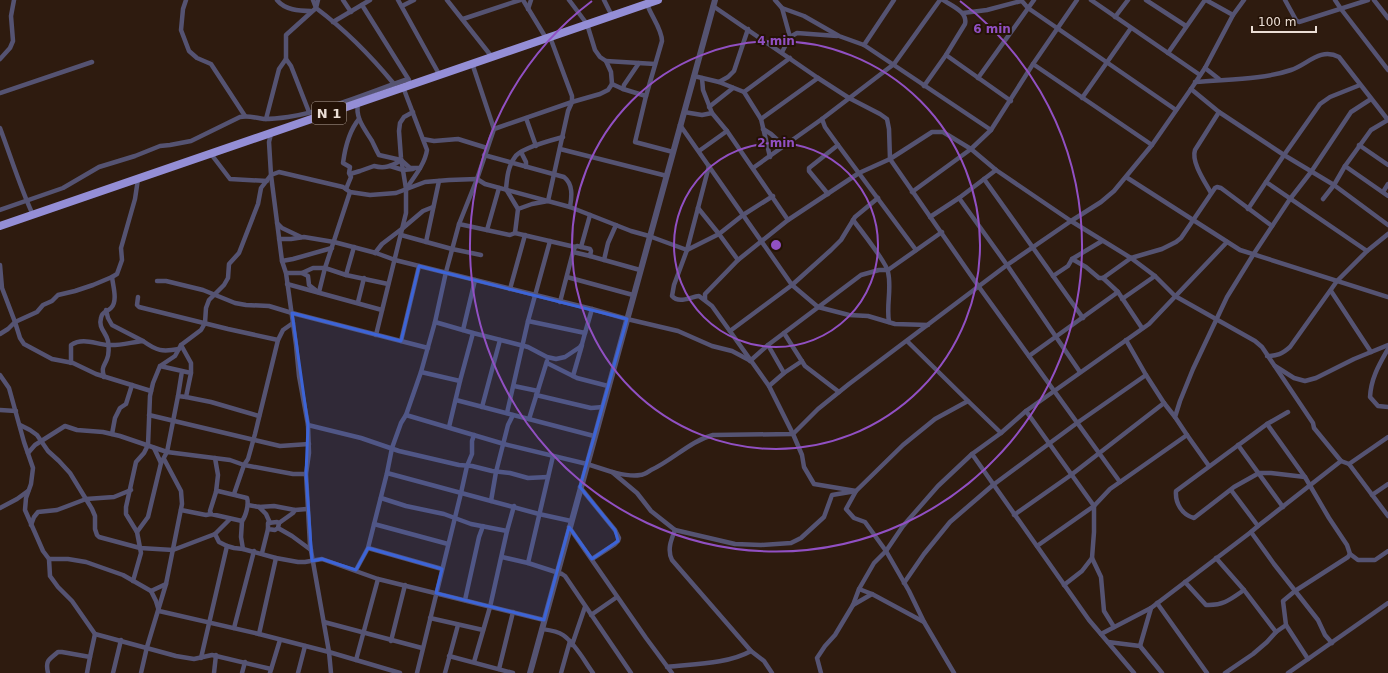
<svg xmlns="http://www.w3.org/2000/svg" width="1388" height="673" viewBox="0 0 1388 673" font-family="'DejaVu Sans',sans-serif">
<rect width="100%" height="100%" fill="#2e1b0f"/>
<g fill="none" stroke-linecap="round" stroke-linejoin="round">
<!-- minor -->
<g stroke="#555372" stroke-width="4.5">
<path d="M186,0L183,9L181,30L189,51L197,58L211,64L245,116"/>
<path d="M277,0C285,10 299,11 311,11"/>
<path d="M318,0L316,8C344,29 371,56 394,84"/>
<path d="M343,0L351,12"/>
<path d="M398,0L439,74"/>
<path d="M447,0L492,57"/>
<path d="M523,0L546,38"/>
<path d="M569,0L587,24L595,50L600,57L606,61L611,72L612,84"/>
<path d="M604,0L612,16"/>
<path d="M775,0L782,8L804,16L839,36L864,45L991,130"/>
<path d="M1021,0L1028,8L1176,110"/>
<path d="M1091,0L1200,75"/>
<path d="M1146,0L1186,26"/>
<path d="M1206,0L1233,15"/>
<path d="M1285,0L1296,20L1299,22L1368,0"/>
<path d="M1335,0L1341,9L1388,70"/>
<path d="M1374,0L1388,18"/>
<path d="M647,4C651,16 662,29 662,41L646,96L635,142L673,152"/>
<path d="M362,5L409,80"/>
<path d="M402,6L414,0"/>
<path d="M713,6L818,78L849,98L880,114L887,119L889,129L890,159L979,287L1120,482L1110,489L1094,506L1037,546"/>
<path d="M782,8L790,37"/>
<path d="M528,9L531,0"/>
<path d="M963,13L987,10L1021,1"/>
<path d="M1115,17L1128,0"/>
<path d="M463,19L520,0"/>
<path d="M333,22L370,0"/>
<path d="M864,45L894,0"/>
<path d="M782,52L788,41L790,37L797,33L837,36"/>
<path d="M1168,53L1205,0"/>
<path d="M946,55L1011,101"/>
<path d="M0,59L10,48L13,41L11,16L14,0"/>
<path d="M606,61L655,64"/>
<path d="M1033,64L1152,145"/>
<path d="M1205,68L1219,79"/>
<path d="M694,76L719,82L744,92L761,119L770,157"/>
<path d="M702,78L703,90L712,113L727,131L788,220"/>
<path d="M978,78L1034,0"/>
<path d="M719,82L728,77L734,71L748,29"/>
<path d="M1195,82C1226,79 1262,80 1291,70C1307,65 1320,47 1339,57L1388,120"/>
<path d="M924,86L946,55L965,24C968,12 952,6 943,0"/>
<path d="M403,87L427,150C425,164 414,177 406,189"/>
<path d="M623,89L624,85L639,63"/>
<path d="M1191,89L1219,112L1284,155L1334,185L1388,225"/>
<path d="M744,92L790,58"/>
<path d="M0,93L92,62"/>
<path d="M1082,98L1131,28"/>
<path d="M358,103C355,118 364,128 372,141C374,145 376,150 379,155L401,160L410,168H420"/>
<path d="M709,107L733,88"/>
<path d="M309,112L291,66L286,59V35L316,8L313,0"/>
<path d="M684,112L702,115L712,113"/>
<path d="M526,118L536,146"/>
<path d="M266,119L279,69L286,59"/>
<path d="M761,119L818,78"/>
<path d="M680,125L792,285L818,307L849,315L868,316L895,324L928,325"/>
<path d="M0,128C11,157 20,187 33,215"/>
<path d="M494,129L572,102L600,94L608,90L612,84L623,89L646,96"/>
<path d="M763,129L771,134L783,145"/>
<path d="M423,139L434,141L458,139L487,148"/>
<path d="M1359,145L1388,165"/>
<path d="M560,149L667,176"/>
<path d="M699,151L727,131"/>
<path d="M521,152L526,162V167"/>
<path d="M211,154L230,179L267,181"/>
<path d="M484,155L564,177C573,184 572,196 570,207"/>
<path d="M390,166L403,170L413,169"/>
<path d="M709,166L687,250L674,285L672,296C679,304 690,297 699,296L712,306L769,386L793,434L802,455L804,467L814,484L856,491L846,509L854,518L865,522L886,551L909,591L924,622L954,673"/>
<path d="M1345,166L1388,196"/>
<path d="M753,168L822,119"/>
<path d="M350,174L360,171L374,166C385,169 391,166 400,161"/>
<path d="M1126,177L1240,250L1388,297"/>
<path d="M138,179L135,199L121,248L122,260L117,274L112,277L93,285L75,291L58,295L52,301L43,305L37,312L15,322L20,338L24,344L52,359L73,363L96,374L151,391"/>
<path d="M984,179L1083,318"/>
<path d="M1266,182L1367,251"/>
<path d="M346,189L351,177L349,173L350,167L343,163C345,148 349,131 359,119"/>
<path d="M912,192L971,149L991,130L1033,64L1077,0"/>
<path d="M1383,192L1388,184"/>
<path d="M1211,193C1205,182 1191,162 1195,150L1219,112"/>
<path d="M828,194L809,171V168L838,145"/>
<path d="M959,198L1007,265L1080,372"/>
<path d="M1323,199L1334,185L1345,166L1371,130L1388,120"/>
<path d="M698,208L719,234L738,260"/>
<path d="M518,209L532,204L548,201L568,111L572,102V96L550,37"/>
<path d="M1248,209L1284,155L1320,104L1330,97L1360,85"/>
<path d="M0,210L63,188L99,167L135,156L160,146L170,145L191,141L240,117C248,115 256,118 264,119C272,119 281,118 288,117C327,111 370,92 408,79"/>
<path d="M930,217L959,198L996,170"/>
<path d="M853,220C860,229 887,264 888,272C892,289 886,305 889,322"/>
<path d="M277,223L282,228L301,237"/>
<path d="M459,224L510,235L515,233L575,247"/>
<path d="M487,230L499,188"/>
<path d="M515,233L518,209L506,189C507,178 508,166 515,157C520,148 552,140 563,137"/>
<path d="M401,235L452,249L481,255"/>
<path d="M279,239H291L304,237L334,242L376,253L395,260L592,309L627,319L678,331L712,346L732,351L749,360"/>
<path d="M550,241L528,321L585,333L592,309"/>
<path d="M426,242L439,181"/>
<path d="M577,246L590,249L591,251L590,256L573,252L575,247Z"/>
<path d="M581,247L590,215"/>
<path d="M916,250L838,145L825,127L822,119L894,64L940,0"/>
<path d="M375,253L382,244L403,228L423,211L433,207"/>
<path d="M590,256L640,270"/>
<path d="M1072,259L1086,267L1099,278H1103L1131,258L1162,249L1176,242L1181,238L1215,188L1217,187L1221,188L1272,226"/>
<path d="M604,260L608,243L616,225"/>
<path d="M282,261L293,259L332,248"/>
<path d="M0,265L2,288L15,322L8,329L0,334"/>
<path d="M286,273H302"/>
<path d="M346,275L354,247"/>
<path d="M1053,276L1068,266L1072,259L1102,241"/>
<path d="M567,277L633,295"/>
<path d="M1103,278L1118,292L1142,328"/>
<path d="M157,281H166L203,290L235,303L246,305L269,306L292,313L428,348"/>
<path d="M287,284L382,310"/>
<path d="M510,289L525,235"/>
<path d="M1331,291L1371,352"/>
<path d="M318,292L309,285L308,276L302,273L313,268H325L346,275L388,284"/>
<path d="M319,292L325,268L350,192"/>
<path d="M138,297L137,305L139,307L228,329L278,340"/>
<path d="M1122,299L1155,276"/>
<path d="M705,300V294L738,260L788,220L859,173L890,159L932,132H943L971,149L996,170L1071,221L1131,258L1155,276L1175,296L1255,341L1262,347L1313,423L1314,428L1341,461L1349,464L1388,516"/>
<path d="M358,302L364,278"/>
<path d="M560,302L573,252"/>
<path d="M106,310L108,318L112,325L143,341"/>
<path d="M435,322L473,333L528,347L547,357L556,359L565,357L580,347L582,344L585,333"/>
<path d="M463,330L475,280"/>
<path d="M730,331L792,285L831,250L841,240L855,217L878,198"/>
<path d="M784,333L805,366L839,392"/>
<path d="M376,335L406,213V189L401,158L399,131L400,123L404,117L413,112"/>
<path d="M401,341L419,266"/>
<path d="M907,341L968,401"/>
<path d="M181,345L191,363V373"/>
<path d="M768,345L784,373L802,361"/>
<path d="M1388,349C1379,365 1371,378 1370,397L1378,406L1388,407"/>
<path d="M1029,356L1118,292"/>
<path d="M1267,356C1277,356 1282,354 1290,347L1337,281L1367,251L1388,234"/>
<path d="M750,361L768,345L861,275L879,270H888L942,232"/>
<path d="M71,363V345C83,337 95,344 108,345C120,346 132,342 143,341C157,351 162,352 179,349"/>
<path d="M547,363L577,378L608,386"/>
<path d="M160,366L191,373L186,397L178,396L182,371"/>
<path d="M1275,366L1294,378L1305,381L1316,378L1354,359L1388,345"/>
<path d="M421,372L460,381"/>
<path d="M0,375L9,388L24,442L33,468L31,484L26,498L25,510L43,551L49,559L50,576L58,587L72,601L95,634L176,656L194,659L212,655L271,669"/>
<path d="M1146,375L1164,403L1175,417"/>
<path d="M573,376L582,345"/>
<path d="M104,377C101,367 104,367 107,359C109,355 109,346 108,341C106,332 98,328 101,318C102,311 107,312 111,308C118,301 113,286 112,277"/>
<path d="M514,386L538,391"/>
<path d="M769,386L784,373"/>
<path d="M536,395L591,408L603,407"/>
<path d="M186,397L211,402L259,416"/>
<path d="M456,400L594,436"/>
<path d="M482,407L500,340"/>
<path d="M0,410L16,411"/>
<path d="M1026,411L1094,506V532L1092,558L1082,571L1064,585"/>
<path d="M1288,412L1267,424L1176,491C1175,503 1182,515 1194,518L1234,487L1259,473H1271L1305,477"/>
<path d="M507,413L528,321"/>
<path d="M149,415L280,446L309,444"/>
<path d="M406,415L504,444L587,464L612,472L637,493L651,511L675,530C671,540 667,550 672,560L751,651L764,661L772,673"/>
<path d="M529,419L547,361"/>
<path d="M1267,424L1305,477L1329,518L1347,545L1350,554L1358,560H1375L1388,551"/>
<path d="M20,425L30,430L37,435L48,451L59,461L70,473L92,509L95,516V529L97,535L99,537L140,548L173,550L215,534L230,519"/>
<path d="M308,425L361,438L399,451L459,465L472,466L492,471L510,473L528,478L548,477"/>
<path d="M449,427L460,381L473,333"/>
<path d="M112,434L115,418L120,408L126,404L132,385"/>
<path d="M1187,435L1209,466"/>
<path d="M1238,445L1283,507"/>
<path d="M154,448L161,463L167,452L178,396"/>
<path d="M28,453L35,445L65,426L77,430L103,432L120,436L167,452L230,460L244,465L293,474H306"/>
<path d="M972,454L1089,620L1134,673"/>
<path d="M215,458L218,475L216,492"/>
<path d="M1349,464L1388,437"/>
<path d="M612,472C621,474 631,477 640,475C644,475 648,472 651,470C673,460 690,441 713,435L793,434L818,409L849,384L1007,265L1071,221L1101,202L1114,191L1152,145L1191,89L1205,68L1233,15L1244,0"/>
<path d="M387,473L539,514L571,521"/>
<path d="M1120,482L1187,435L1175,417L1180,401L1193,369L1227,297L1253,255L1290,199L1311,172L1351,112L1371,99"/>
<path d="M580,487L615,530L619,538L618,541L615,544L592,559"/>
<path d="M1231,490L1258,526"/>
<path d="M218,491L247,498C249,504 246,516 242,521L211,514L210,511L216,492Z"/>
<path d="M234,494L244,465L248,459L255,434L278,340L283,330L293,323"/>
<path d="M1372,495L1388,484"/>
<path d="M381,498L406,506L444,514L471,524L507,531"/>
<path d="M491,501L496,472L508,425L513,415"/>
<path d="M248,505L259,507L274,506L295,510L307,509"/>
<path d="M259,507L266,514L270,523"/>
<path d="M0,508L17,499L28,491"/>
<path d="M181,510L206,515L211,514"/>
<path d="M1014,515L1071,475L1164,403"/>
<path d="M242,521L241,537L243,549"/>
<path d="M279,523L293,513L295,510"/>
<path d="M374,524L448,544"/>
<path d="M31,525L34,517L38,512L57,510L86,499L114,497L131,490"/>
<path d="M569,527L646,638L672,673"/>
<path d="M278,528L279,523L277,522L268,523V529L275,530L278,528L292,536L311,550"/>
<path d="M675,530L735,544L761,545L791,543L801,538L824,517L832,495L856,491L903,445L935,419L968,401L1001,433"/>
<path d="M137,532L148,517L161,463"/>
<path d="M1251,532L1274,564L1318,620L1325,635L1332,643"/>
<path d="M215,534L219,542L227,546L234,548L243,549L276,558L298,562H305L322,559L378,579L544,620"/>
<path d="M368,548L442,569"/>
<path d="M262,553L268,529"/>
<path d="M502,557L528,563L562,574L565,576L631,673"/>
<path d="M1092,558L1101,577L1104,611L1114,627"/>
<path d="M1216,558L1244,590L1276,632"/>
<path d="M49,559H68L86,562L123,575L151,591L156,601L159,611L259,634L329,652L400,673"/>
<path d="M528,563L553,456"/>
<path d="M356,570L368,548L387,473L392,448L401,423L406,415L421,372L435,322L446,272L459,224L477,179L494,129L472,63"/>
<path d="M133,581L141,553L137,532L126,514V507L136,462L144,453L148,445L150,396L153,383L160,366L175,356L181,345L201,330L205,323L206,308L209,300L224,285L228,278L229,264L239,253L258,204L261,188L271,175L269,142L271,134"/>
<path d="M1185,582L1206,605C1223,606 1231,599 1244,590"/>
<path d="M904,583L924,554L950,522L993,485L1077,423L1146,375L1126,340"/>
<path d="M859,589L872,594L924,622"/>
<path d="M151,591L166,584L182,504L181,491L164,459"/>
<path d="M465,600L479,537L483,526"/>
<path d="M1157,603L1207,673"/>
<path d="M853,605L872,594"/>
<path d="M591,615L617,597"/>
<path d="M430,618L483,630"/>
<path d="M324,622L422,648"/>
<path d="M1286,625L1308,659"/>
<path d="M234,628L254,551"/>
<path d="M542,629C549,630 557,631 563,635C575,643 585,662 593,673"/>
<path d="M259,634L276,558"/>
<path d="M1101,634L1151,608L1251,532L1258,526L1341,461"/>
<path d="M391,641L405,585"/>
<path d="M1108,642L1140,646L1162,673"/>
<path d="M572,645L585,607"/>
<path d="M1140,646L1151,608"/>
<path d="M449,656L513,673"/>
<path d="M90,657L95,634"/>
<path d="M201,658L227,546"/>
<path d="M356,660L378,579"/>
<path d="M474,662L490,607L507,531L514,506"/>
<path d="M667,667C693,664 728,664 751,651"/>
<path d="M499,669L513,612"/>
<path d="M48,673C45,660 49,660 58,652H62L90,657L87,673"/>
<path d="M113,673L121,640"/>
<path d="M141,673L147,647L166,584"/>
<path d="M214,673L216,655"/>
<path d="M242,673L245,662"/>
<path d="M270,673L280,640"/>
<path d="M298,673L305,646"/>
<path d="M331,673L329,652L310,545L306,474L309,453L308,425L299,376L296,345L286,273L282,261L271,175L279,172L343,187L350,192L370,195L396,193L425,182L449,180L477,179L485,184L570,207L631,231L649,236L687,250L719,234L743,215L773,196"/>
<path d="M417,673L461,493L467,466L472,454V441L474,435"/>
<path d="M445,673L458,625"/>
<path d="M561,673L570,641"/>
<path d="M821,673L817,658L825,646L835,635L853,605L859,589L874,563L886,551L903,526L938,486L972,454L1001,433L1026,411L1149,324L1227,242"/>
<path d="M1225,673L1253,654L1267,642L1276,632L1286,625L1283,601L1295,591L1348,557L1350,554"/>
<path d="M1288,673L1388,603"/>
</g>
<!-- tertiary -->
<path stroke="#555372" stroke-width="6" d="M530,673L715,0"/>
<!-- trunk -->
<path stroke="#948ed6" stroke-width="8" d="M0,226L658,0"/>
</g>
<!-- marked area -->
<path fill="#3c64d8" fill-opacity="0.2" stroke="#3c64d8" stroke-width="3" stroke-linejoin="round" d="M419,266L627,319L580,487L615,530L618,541L592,559L569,527L544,620L436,593L442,569L368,548L356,570L322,559L312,561L306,474L308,425L292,313L401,341Z"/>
<!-- distance rings -->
<g fill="none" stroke="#9150c3" stroke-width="2">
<circle cx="776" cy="245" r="102"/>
<circle cx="776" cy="245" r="204"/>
<path d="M960 1A306 306 0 1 1 592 1"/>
</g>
<g text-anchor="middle" stroke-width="4" stroke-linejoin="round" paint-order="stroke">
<!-- shield labels -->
<rect fill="#241206" stroke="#afa197" stroke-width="1" x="312" y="102" width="34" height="22" rx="3"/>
<g font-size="13" font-weight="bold" fill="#ebded5">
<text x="329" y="118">N 1</text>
</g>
</g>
<circle cx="776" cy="245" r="6" fill="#9150c3" stroke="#241206" stroke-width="2"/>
<g font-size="12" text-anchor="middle" font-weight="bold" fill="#9150c3" stroke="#241206" stroke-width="4" stroke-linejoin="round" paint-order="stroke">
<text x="992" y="33">6 min</text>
<text x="776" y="45">4 min</text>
<text x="776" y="147">2 min</text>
</g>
<!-- scale -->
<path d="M1252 26v6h64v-6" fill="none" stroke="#ebded5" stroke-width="2"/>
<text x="1258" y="26" font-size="12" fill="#ebded5" stroke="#241206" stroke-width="3" paint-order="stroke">100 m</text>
</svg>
